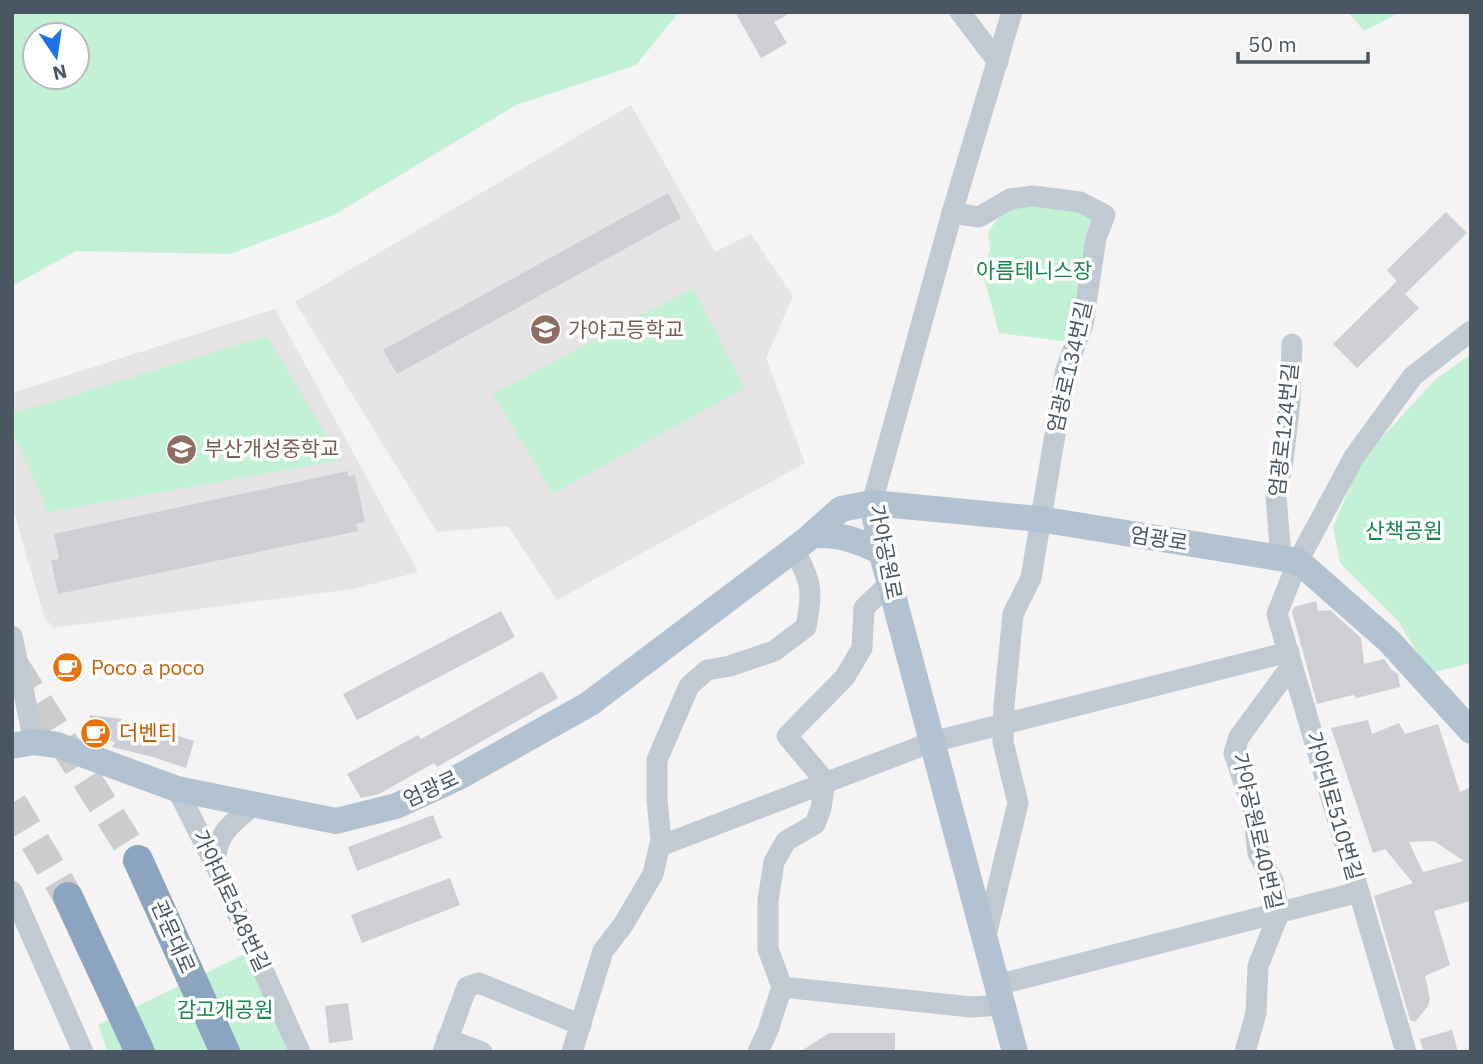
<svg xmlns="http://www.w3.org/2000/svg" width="1483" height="1064" viewBox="0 0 1483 1064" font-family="'IBM Plex Sans','Noto Sans KR',sans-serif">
<rect width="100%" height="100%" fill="#f5f3f3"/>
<!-- education -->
<g fill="#e6e4e5">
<path d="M631,105L715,252L751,234L793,296L766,358L805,463L557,600L508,526L437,532L295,302Z"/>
<path d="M275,309L418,572L353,589L53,628L44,616L12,505V393Z"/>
</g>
<!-- green -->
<g fill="#c3f1d5" fill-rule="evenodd">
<path d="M12,12H679L636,65L516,105L334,215L230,254L76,251L12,286ZM77,35V77H35V35Z"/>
<path d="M1348,12H1401L1364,31Z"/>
<path d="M1015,203L1076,208L1093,217L1070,342L999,333L982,271L990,251L988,232L1004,210Z"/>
<path d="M693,288L745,388L553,493L493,394Z"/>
<path d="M267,336L342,460L48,512L12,431V414Z"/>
<path d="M1471,354V663L1430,673L1398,621L1340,563L1333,527L1362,459L1436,379Z"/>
<path d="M245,954L290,1052H108L98,1025Z"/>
</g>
<!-- building -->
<g fill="#cdcfd5" fill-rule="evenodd">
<path d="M735,12H792L774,22L787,43L761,58Z"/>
<path d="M668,193L681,218L397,374L383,350Z"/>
<path d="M1446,212L1467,233L1405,294L1419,308L1357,368L1333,344L1397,281L1387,270Z"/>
<path d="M348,471V476L355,475L365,522L356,524L358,531L58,594L51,560L59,559L54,534Z"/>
<path d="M1316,601L1318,611L1330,610L1361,638L1364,664L1384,659L1392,670L1398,674L1400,687L1357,698L1353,695L1317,704L1292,612L1294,607Z"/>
<path d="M501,611L515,637L357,720L343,694Z"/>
<path d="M542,671L558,698L437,767L434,763L379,794L361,798L347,774L418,735L421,739Z"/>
<path d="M90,715L122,719L117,729L159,735L160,730L194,741L186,768L153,757L112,747L115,742L87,739Z"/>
<path d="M1368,720L1372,734L1399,723L1405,734L1438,724L1460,792L1471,787V901L1434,911L1450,965L1425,976L1430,999L1428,1006L1415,1022L1410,1020L1374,896L1413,883L1385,849L1373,853L1331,728ZM1434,841L1464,861L1423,872L1409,842Z"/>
<path d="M433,815L442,838L357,871L348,847Z"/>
<path d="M450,878L460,905L362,943L351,915Z"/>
<path d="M348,1003L353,1040L329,1043L325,1006Z"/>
<path d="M1452,1030L1458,1052H1424L1420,1039Z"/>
<path d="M829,1033H895V1052H800Z"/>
</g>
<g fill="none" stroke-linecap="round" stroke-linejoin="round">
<!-- highway-tunnel -->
<g stroke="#caccce" stroke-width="30" stroke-dasharray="30 15" stroke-linecap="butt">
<path d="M14,665L138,860"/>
<path d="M12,803L68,897"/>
</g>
<!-- minor -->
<g stroke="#c1cad2" stroke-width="21">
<path d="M960,12L998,62"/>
<path d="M952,213L979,217L1010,199L1033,196L1080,202L1105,215L1096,238L1083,324L1066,369L1031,578L1013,614L1004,705L1003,742L1018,803L985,940"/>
<path d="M872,503L952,213L1012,12"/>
<path d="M1281,558L1276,497L1283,461L1290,401L1292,344"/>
<path d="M12,636L34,742"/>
<path d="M177,789L215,864L300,1052"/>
<path d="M660,846L932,742L1289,652"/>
<path d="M215,864C216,833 232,823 254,805"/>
<path d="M12,891L83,1052"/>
<path d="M997,985L1359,892"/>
<path d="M782,987L971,1007L1002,1005"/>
<path d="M447,1039L482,1052"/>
<path d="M443,1052L467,987L479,983L581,1025"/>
<path d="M572,1052L603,951L623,925L653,874L661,840L657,800V760L689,686L707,670L730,666L774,651L806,627C813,591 812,582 794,550"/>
<path d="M758,1052L768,1030L782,987L768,949V900L774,862L786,841L815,824L821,808L825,781L787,736L845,677L862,648L864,608L890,583"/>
<path d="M1245,1052L1256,1013L1258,966L1279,913L1273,881L1258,853L1253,810L1234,753L1239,737L1292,665"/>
<path d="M1406,1052L1277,614L1298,561L1354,457L1413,376L1471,331"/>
</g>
<!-- major -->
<g stroke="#b3c2d1" stroke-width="26">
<path d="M872,503L883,558L1015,1052"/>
<path d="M812,535C841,534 856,540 882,552"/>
<path d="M12,746L34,742L57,745L177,789L336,821L396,806L457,778L589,704L805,541L841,509L872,503L1039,519L1298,561L1389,641L1471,731"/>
</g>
<!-- highway -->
<g stroke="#8ba5c1" stroke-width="30">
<path d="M138,860L225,1052"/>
<path d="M68,897L140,1052"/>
</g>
</g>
<!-- icons -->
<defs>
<symbol id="school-disc" viewBox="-11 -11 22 22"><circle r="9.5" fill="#8d6e63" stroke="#fff"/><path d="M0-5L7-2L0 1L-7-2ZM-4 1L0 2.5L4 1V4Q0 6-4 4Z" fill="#fff"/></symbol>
<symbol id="cafe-disc" viewBox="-11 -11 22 22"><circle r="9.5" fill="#e8710a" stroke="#fff"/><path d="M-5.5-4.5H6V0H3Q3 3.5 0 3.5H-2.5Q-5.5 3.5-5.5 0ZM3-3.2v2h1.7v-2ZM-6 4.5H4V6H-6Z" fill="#fff"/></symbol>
</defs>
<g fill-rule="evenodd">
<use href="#school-disc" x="528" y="312" width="35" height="35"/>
<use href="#school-disc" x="164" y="432" width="35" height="35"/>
<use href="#cafe-disc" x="50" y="650" width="35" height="35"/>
<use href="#cafe-disc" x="78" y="716" width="35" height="35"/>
</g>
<g text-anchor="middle" stroke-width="7" stroke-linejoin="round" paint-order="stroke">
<!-- park labels -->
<g font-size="21" fill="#17864f" stroke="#fff">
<text x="1034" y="278">아름테니스장</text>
<text x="1404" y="538">산책공원</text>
<text x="225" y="1017">감고개공원</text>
</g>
<!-- education labels -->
<g font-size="21" fill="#785e54" stroke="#fff" text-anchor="start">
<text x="568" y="337">가야고등학교</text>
<text x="204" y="456">부산개성중학교</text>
</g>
<!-- street labels -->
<g font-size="21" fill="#4a5661" stroke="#fff">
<text transform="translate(1070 367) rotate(-77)" y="7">엄광로134번길</text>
<text transform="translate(1284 430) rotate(-84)" y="7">엄광로124번길</text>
<text transform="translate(1159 539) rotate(9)" y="7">엄광로</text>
<text transform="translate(885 552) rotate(79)" y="7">가야공원로</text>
<text transform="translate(431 789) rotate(-25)" y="7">엄광로</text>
<text transform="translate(1334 806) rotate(74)" y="7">가야대로510번길</text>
<text transform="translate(1257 831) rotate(77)" y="7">가야공원로40번길</text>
<text transform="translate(231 901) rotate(65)" y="7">가야대로548번길</text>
<text transform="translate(173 937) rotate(66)" y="7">관문대로</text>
</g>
<!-- food labels -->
<g font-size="21" fill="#c56008" stroke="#fff" text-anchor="start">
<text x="91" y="675">Poco a poco</text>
<text x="119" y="740">더벤티</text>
</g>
</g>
<!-- border -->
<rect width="1483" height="1064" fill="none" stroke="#4a5661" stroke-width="28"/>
<!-- north arrow -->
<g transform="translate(56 56) rotate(167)"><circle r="33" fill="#ffffff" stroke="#b7bbc0" stroke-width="2"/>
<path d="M0-5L12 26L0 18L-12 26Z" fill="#1a73e8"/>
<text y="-10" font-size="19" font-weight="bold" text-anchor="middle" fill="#4a5661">N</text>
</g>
<!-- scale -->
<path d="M1238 52v10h130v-10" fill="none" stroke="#4a5661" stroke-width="3.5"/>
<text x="1248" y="52" font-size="21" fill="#4a5661" stroke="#ffffff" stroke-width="5" paint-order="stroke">50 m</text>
</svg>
